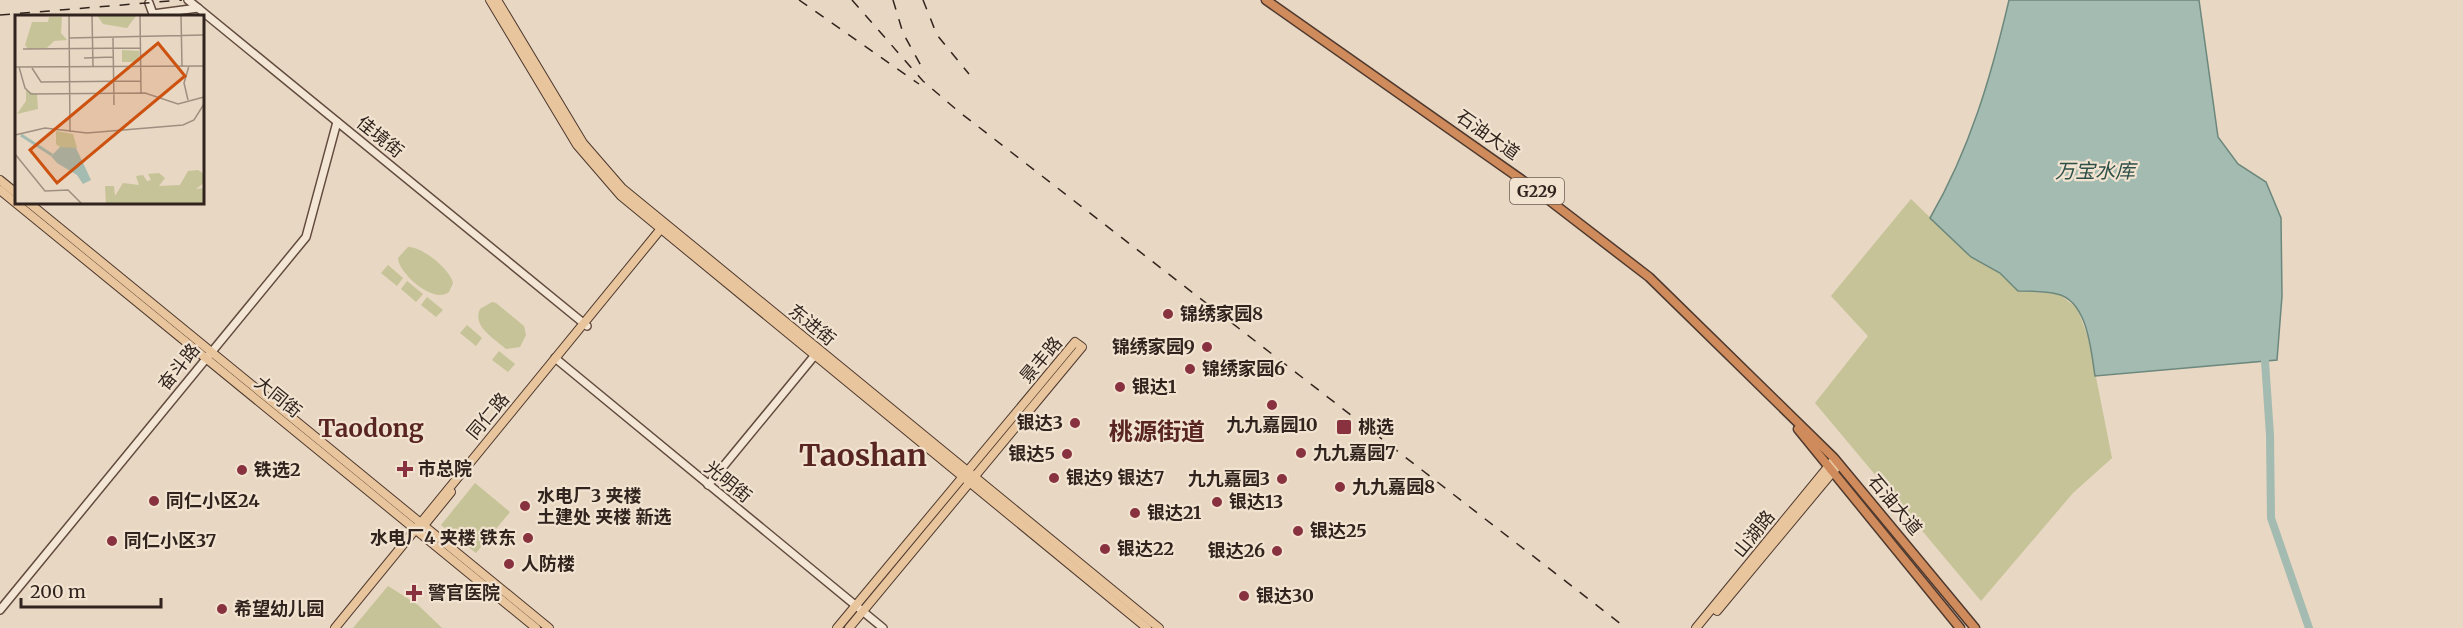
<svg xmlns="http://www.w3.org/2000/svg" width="2463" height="628" viewBox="0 0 2463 628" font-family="Merriweather,'Noto Sans SC',serif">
<rect width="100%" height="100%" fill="#e8d7c2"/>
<!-- green -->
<g fill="#c5c397">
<path d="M1911,199L1971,257L2000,273L2018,291L2059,294L2077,308L2088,337L2112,458L2073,493L1981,601L1815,403L1868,336L1831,296Z"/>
<path d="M408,247C421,246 450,269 453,283L449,292C433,305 398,272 398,258Z"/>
<path d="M388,265L403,278L397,286L381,273Z"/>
<path d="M407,281L423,294L416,302L401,289Z"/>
<path d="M427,297L443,310L436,317L421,305Z"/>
<path d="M492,302L496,303L524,326L526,335L520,347L506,349C494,338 472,327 480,309Z"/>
<path d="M467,325L482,338L476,346L460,333Z"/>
<path d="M499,351L515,364L508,372L492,360Z"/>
<path d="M475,483L510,512L476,553L441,525Z"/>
<path d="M388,586L418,605L442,628H353Z"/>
</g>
<!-- water -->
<path fill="#a4bbb1" stroke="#6c887d" stroke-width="1.5" d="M2009,0H2199L2218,137L2238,164L2266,182L2281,218L2282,296L2277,360L2095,376C2091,351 2088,301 2057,294C2045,291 2031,291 2018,291L2000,273L1971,257L1930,218C1970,149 1991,77 2009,0Z"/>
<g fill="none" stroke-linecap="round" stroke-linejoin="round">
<!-- river -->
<path stroke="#a4bbb1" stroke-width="8" d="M2265,361L2270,435L2271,518L2309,628"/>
<defs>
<g id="secondary">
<path d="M188,0L198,8"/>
<path d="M149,3L153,14L198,8L587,326"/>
<path d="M555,358L883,628"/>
<path d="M708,485L815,355"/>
<path d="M0,610L306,237L337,122"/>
</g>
<g id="primary">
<path d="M490,0L577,145L621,196L1147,628"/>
<path d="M497,0L583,143L622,188L1159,628"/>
<path d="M0,180L16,193"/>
<path d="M0,190L536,628"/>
<path d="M28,202L549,628"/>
<path d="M421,529L451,492"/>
<path d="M1717,611L1836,468"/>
<path d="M335,628L664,225"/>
<path d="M837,628L1075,342L1082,347L849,628"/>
<path d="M1696,628L1832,462"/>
</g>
<g id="highway">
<path d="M1266,0L1532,187L1649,277L1834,458L1975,628"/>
<path d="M1798,429L1960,628"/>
</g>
</defs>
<!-- secondary casing -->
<use href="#secondary" stroke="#624b3e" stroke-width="10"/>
<!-- primary casing -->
<use href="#primary" stroke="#4e392f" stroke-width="10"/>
<!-- highway casing -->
<use href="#highway" stroke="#4e392f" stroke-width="11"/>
<!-- secondary -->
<use href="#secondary" stroke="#f4e6d4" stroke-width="7"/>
<!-- primary -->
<use href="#primary" stroke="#e8c59d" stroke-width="8"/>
<!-- highway -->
<use href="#highway" stroke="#cf8b5b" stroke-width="8"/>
<!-- rail -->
<g stroke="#31241e" stroke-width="1.5" stroke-dasharray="10 10" stroke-linecap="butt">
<path d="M799,0L919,84"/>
<path d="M852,0L923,81L958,111L1626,628"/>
<path d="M893,0L903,33L925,73"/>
<path d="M923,0L937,35L969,74"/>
<path d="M0,15L182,0"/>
</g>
</g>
<!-- markers -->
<g fill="#88323f" stroke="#f1e3d0" stroke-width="2">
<circle cx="1168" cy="314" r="6"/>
<circle cx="1207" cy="347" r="6"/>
<circle cx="1190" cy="369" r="6"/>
<circle cx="1120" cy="387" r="6"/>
<circle cx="1272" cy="405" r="6"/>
<circle cx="1075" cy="423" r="6"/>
<rect x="1336" y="419" width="16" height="16" rx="3"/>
<circle cx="1301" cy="453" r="6"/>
<circle cx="1067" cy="454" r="6"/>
<path d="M402 460h6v6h6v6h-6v6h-6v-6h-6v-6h6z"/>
<circle cx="242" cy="470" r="6"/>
<circle cx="1054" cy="478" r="6"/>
<circle cx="1282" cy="479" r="6"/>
<circle cx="1340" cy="487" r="6"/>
<circle cx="154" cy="501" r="6"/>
<circle cx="1217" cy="502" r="6"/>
<circle cx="525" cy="506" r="6"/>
<circle cx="1135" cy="513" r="6"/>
<circle cx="1298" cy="531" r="6"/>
<circle cx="528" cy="538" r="6"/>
<circle cx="112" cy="541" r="6"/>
<circle cx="1105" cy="549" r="6"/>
<circle cx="1277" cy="551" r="6"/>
<circle cx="509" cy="564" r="6"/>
<path d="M411 584h6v6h6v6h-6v6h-6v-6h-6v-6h6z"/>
<circle cx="1244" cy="596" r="6"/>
<circle cx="222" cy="609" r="6"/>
</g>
<g text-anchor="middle" stroke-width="4.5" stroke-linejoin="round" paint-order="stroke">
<!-- shield labels -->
<rect fill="#f1e3d0" stroke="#6b5d53" stroke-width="1.5" x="1510" y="178" width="54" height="26" rx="4.5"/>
<g font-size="16" font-weight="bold" fill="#31241e">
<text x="1537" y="197">G229</text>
</g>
<!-- street labels -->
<g font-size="18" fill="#31241e" stroke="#f1e3d0">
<text transform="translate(1488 135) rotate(35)" y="6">石油大道</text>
<text transform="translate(380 137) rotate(39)" y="6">佳境街</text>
<text transform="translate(812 325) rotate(39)" y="6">东进街</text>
<text transform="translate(1041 360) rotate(-50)" y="6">景丰路</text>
<text transform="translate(179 367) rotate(-51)" y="6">奋斗路</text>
<text transform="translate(278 397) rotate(39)" y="6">大同街</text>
<text transform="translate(488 416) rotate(-50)" y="6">同仁路</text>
<text transform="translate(728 482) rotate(39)" y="6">光明街</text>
<text transform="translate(1895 505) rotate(50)" y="6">石油大道</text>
<text transform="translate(1754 534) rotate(-51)" y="6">山湖路</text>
</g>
<!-- poi labels -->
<g font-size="18" font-weight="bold" fill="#31241e" stroke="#f1e3d0" text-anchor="start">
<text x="1180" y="320">锦绣家园8</text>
<text x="1195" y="353" text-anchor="end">锦绣家园9</text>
<text x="1202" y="375">锦绣家园6</text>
<text x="1132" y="393">银达1</text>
<text x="1063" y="429" text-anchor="end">银达3</text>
<text x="1272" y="431" text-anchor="middle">九九嘉园10</text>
<text x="1358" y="433">桃选</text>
<text x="1313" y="459">九九嘉园7</text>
<text x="1055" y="460" text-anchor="end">银达5</text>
<text x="418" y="475">市总院</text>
<text x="254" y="476">铁选2</text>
<text x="1066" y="484">银达9 银达7</text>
<text x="1270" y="485" text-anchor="end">九九嘉园3</text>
<text x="1352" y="493">九九嘉园8</text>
<text x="537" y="502">水电厂3 夹楼<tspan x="537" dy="21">土建处 夹楼 新选</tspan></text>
<text x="166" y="507">同仁小区24</text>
<text x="1229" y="508">银达13</text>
<text x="1147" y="519">银达21</text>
<text x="1310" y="537">银达25</text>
<text x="516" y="544" text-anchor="end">水电厂4 夹楼 铁东</text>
<text x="124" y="547">同仁小区37</text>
<text x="1117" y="555">银达22</text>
<text x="1265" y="557" text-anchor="end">银达26</text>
<text x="521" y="570">人防楼</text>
<text x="428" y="599">警官医院</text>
<text x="1256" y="602">银达30</text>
<text x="234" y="615">希望幼儿园</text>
</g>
<!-- water labels -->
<g font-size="20" font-style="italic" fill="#2e5049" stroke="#f1e3d0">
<text x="2095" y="178">万宝水库</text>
</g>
<!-- district labels -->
<g font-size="24" font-weight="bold" fill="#592522" stroke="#f1e3d0">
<text x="371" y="437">Taodong</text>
<text x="1157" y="440">桃源街道</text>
</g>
<!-- town labels -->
<g font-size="30" font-weight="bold" fill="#592522" stroke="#f1e3d0">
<text x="863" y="466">Taoshan</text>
</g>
</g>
<!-- overview -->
<g transform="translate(15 15)">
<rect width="189" height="189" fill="#e8d7c2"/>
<path d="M82,0H121V1L112,13L88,9ZM34,2H47L46,18L52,25L39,26L32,33L13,34L10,30L17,7H33ZM107,35L124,36V47H107ZM11,76L22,79L23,94L2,99L11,86ZM41,116L58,119L62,133L49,135L41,129ZM183,155L189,159V168L181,174L189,173V189H91L90,171H99L100,181L108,168L124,170L121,161L128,160L132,166L136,165L133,159L144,158L150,163L144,171L165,170L173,156Z" fill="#c5c397"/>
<path d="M45,132L61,133L76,165L68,169L62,160L42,148L36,141Z" fill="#a4bbb1"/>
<path fill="none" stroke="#a4bbb1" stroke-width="3" d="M6,120L37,140"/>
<path fill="none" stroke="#9f8f80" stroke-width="1.5" d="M54,0L55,117M77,0L78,52M125,0L126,78M166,0L167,51M54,23L189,20M98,23L99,90M8,34L125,33M69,43L98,42M0,52L189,51M4,52L10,73L16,79L130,78L163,89L189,82M17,53L26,67L126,66M173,85L169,68L174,51M0,120L30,113L72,118L168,110L179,105L189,89M0,139L30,176L53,175L67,189"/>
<path fill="#cd510f" fill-opacity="0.15" stroke="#cd510f" stroke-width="3" d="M143,28L170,61L42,168L15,135Z"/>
<rect width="189" height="189" fill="none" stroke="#31241e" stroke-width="3"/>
</g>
<!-- scale -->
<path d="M21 598v9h140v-9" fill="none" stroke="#31241e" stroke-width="3"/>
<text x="30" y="598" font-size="18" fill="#31241e" stroke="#f1e3d0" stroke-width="4.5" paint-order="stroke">200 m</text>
</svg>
